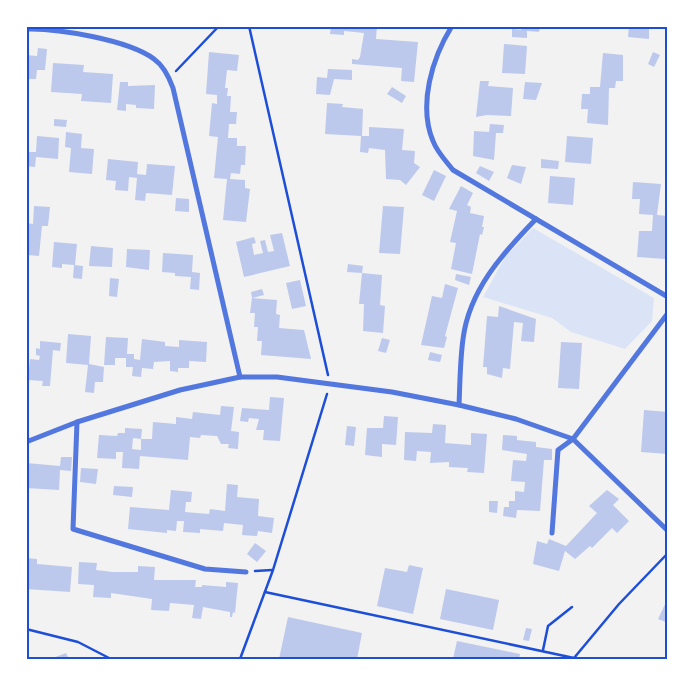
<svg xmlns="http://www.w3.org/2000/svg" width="694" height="685" viewBox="0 0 694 685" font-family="'Roboto Condensed',sans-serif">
<rect width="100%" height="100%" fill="#f2f2f2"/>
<!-- green -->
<path fill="#dbe4f7" d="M533,228L654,298L652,321L625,349L571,332L552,318L483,297L505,257Z"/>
<!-- building -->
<g fill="#bdc9ec">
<path d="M331,26H377L376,39L418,42L414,82L401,81L402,68L352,64V59L358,60L360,57L364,33L344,31V35L330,34Z"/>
<path d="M521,26H540L539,32L527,31V38L512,37V29L521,30Z"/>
<path d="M629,26H649V39L628,37Z"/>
<path d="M504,44L527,46L525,74L502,73Z"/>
<path d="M38,48L47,49L45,70H37L36,79H26V55L37,56Z"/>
<path d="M209,52L239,55L237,71L227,70L225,88H228L227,96H231L230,112H237L236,124H229L228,138H237V146H246L245,165H241L240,174L231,173L230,179L245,180V188L250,189L246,222L223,220L227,179L214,178L218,137L209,136L212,103L217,104V95L206,94Z"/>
<path d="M653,52L660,55L654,67L648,64Z"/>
<path d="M603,53L623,55V81H616L615,88H609L608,125L587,123L588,109H581L582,94H590V87H600Z"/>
<path d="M53,63L84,65L83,72L113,74L111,103L81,101L82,94L51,92Z"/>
<path d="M328,69L352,70V80L334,79L330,95L316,94L317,77L327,78Z"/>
<path d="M480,81H489L488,86L513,88L511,116L487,115L476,117Z"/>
<path d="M120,82H128V86L155,85L154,109L136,108V105L126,104V111L117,110Z"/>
<path d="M525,82L542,83L536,100L523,99Z"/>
<path d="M392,87L406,96L402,103L387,94Z"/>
<path d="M327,103L343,104L342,107L363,109L362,136H369V127L404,129L402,150L415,151L414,163L420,167L406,185L400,180L386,179L385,150L369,148L368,153L360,152L361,136L325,134Z"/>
<path d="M54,119L67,120L66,127L54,126Z"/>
<path d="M490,124L504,125L503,133H496L494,160L473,156L474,131L489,132Z"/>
<path d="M66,132L82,134L81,148L94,149L92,174L69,172L71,148L65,147Z"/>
<path d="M37,136L59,138L58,159L36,157L35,167L26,166L27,152H36Z"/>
<path d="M567,136L593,138L591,164L565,162Z"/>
<path d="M108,159L138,162L137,174L146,175L147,164L175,166L172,195L146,193L145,201L135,200L137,178L129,177L128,191L115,190L116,181L106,180Z"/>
<path d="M541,159L559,161L558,169L541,168Z"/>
<path d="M512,165L526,167L521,184L507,178Z"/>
<path d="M480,166L494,172L489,181L476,173Z"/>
<path d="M434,170L446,176L434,201L422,195Z"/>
<path d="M550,176L575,178L573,205L548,203Z"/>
<path d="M633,182L661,184L657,215L668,216L665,259L637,257L639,231H652L653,215L639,214L640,199H632Z"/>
<path d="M461,186L473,193L467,205L471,207L470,213L484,216L482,227H484L482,235L480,234L472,274L451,269L456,243L450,242L457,211L449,209Z"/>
<path d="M176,198L189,199V212L175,211Z"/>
<path d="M34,206L50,207L48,226H42L39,256L28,255L26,253V223L33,224Z"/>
<path d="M383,206L404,207L400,254L379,253Z"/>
<path d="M282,233L290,266L244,277L236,242L254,237L256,243L252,244L254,255L263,253L260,241L265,240L268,252L274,251L270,235Z"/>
<path d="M54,242L77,244L75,265L83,266L82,279L73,278L74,265L62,264V268L52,267Z"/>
<path d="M91,246L113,248L112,267L89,266Z"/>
<path d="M127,249L150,250L149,270L126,267Z"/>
<path d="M163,253L193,255L192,272L200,273L199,290L190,289L191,277L175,276V273L162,272Z"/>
<path d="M348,264L363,266L362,273L382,275L380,305L385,306L383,333L363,331L364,304H359L362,273L347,272Z"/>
<path d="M456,274L471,277L469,285L455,280Z"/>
<path d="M110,278L119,279L117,297L109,296Z"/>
<path d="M300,280L306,306L292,309L286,283Z"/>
<path d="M445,284L458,288L445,336L447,337L444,348L421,345L432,296L442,298Z"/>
<path d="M262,289L264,295L252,298L277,300L276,314L280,315L279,328L304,330L311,359L261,355L262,341H257L258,327H254L255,313H250L252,298L251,292Z"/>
<path d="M499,306L536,319L534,342L521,341L523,323L514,322L510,369L503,368L502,378L487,374V367H483L487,316L498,317Z"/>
<path d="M68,334L91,336L89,364L104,367L103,382H95L94,393L85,392L88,365L66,363Z"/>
<path d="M106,337L128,338L127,354H134V359L140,360L142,339L165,342V346L179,347V340L207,342L206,362L189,361V368H178V372L170,371V361L154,362L153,369L142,368L141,377L132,376L133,367H126V358H115V365H104Z"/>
<path d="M382,338L390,340L386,353L378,351Z"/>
<path d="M40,341L61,343L60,351L53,350L50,386H42L43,381L28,380L30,359L39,360L40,356L36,355V348L40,349Z"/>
<path d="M561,342L582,343L579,389L558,388Z"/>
<path d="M430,352L442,355L440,362L428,360Z"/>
<path d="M26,386H29L28,401H26Z"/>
<path d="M270,397L284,398L280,441L263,440L264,430H256L259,419L249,418L248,422L240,421L242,408L269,410Z"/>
<path d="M221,406L234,407L231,431L239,432L238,449L228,448L229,444H221L217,436L201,435L200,438L190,437L188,460L140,456L139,469L122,468L123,452H116V459L97,458L99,435L117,436L118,433H125V428L142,429L141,439L133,438L132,449L141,450V439H152L153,422L176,424V417L192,419L193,412L220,415Z"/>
<path d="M644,410L668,412V454L641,452Z"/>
<path d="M384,416L398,417L396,445L382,444V457L365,455L367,428H383Z"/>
<path d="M433,424L446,425L445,443L471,445V433L487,434L484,473L467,472L468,468L449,467V462L430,463L431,452L417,451L416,461L404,460L405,432L432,433Z"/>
<path d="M347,426L356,427L354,446L345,445Z"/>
<path d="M503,435L517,436V440L536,442V447L552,449V460H544L540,511L517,510L516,518L503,516L504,507H509V501H515V491L524,492L525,482L511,481L513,460L526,461L527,454L502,450Z"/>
<path d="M61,457H72L71,471L60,470L59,490L26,488V463L60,466Z"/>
<path d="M81,468L98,469L96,484L80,482Z"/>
<path d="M227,484L238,485L237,497L259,499L258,516L274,518L272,533L258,531L257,536L242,535L243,525L224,523L223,531L200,529V533L183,532L184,521H177L176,531L167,530V533L128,529L130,507L169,510L171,490L192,492L191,502H186L185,512L209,514L210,509L225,511Z"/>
<path d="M114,486L133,487L132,497L113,495Z"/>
<path d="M607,490L619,499L613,505L629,521L617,533L612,528L592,548L590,546L575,559L565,551L559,571L533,564L537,541L547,544L549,539L566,546L597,513L589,506Z"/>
<path d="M489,501H498L497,513L489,512Z"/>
<path d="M255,543L266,551L257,562L247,554Z"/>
<path d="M26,558L37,559V564L72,567L70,592L26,589Z"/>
<path d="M79,562L97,563L96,570L113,572H138V566L155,567L154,580H196L195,587H202V585L226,587V582L238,583L235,613L233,612L232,617H230V612L203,607L201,619L192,618L194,605L170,603L169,611L151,610L152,599L111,593V598L93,597L94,585L78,584Z"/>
<path d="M409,565L423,568L413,614L377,606L385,568L407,572Z"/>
<path d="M446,589L499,600L493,630L440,619Z"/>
<path d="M668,598V623L658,619Z"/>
<path d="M288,617L362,633L357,659H279Z"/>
<path d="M526,628L532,629L529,641L523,640Z"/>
<path d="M457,641L520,654L519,659H453Z"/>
<path d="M66,653L69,659H50Z"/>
</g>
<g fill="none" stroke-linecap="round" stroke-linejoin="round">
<!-- path -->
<g stroke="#1d4ed8" stroke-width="2.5">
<path d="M249,26L328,375"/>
<path d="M176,71L219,26"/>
<path d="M255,571L272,570"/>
<path d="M265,592L574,658"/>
<path d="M26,629L78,642L111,659"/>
<path d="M543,650L548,626L572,607"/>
<path d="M574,658L619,604L668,553"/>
<path d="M240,659L273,570L327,394"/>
</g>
<!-- minor -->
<g stroke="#5277de" stroke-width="5">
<path d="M452,26C432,58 418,105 433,141C437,152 446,161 453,170L668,297"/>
<path d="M26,29C57,28 129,40 154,59C164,66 169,77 173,88L240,377"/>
<path d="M459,405C460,383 460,361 463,339C469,290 503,253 536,219"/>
<path d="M77,422L73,529L205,569L246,572"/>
<path d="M26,442L77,422L180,390L240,377H277L392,392L459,405L516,419L573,439L668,531"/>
<path d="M552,533L558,450L573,439L668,313"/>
</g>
</g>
<!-- border -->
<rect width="694" height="685" fill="none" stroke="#ffffff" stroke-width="55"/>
<rect x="28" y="28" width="638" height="630" fill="none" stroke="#1d4ed8" stroke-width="2"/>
</svg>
